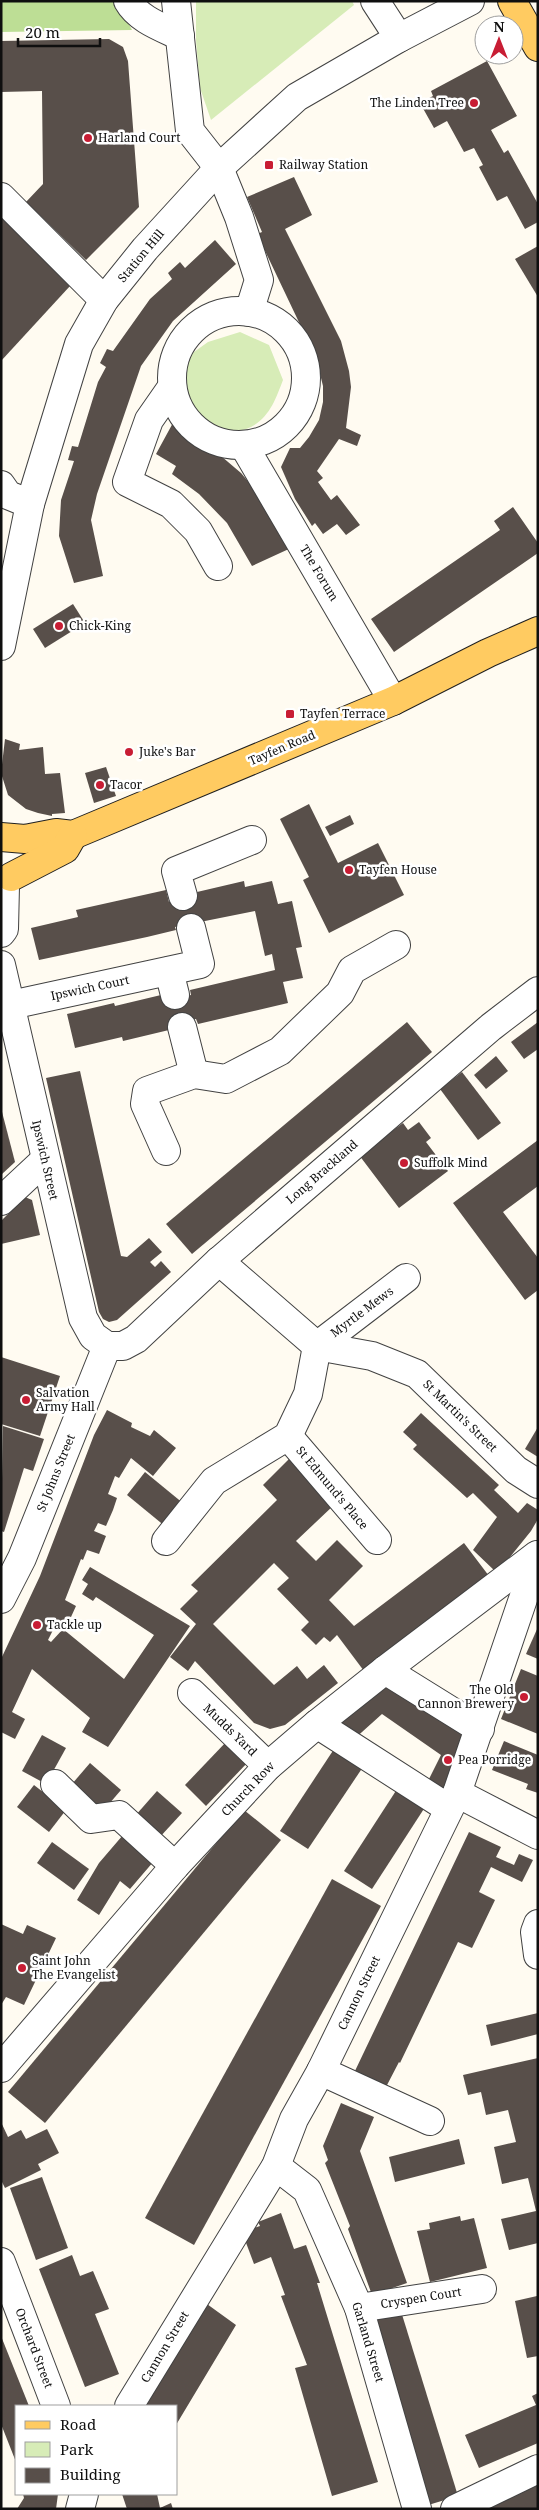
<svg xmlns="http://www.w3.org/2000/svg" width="539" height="2510" viewBox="0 0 539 2510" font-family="'Noto Serif',serif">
<rect width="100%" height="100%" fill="#fffbf1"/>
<!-- green -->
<g fill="#d7ecb7">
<path d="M196,1H352L354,5L211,120L200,88L196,40Z"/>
<path d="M240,332L269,345L283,380C276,398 270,417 251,427C226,440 187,415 183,388C182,379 186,366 187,357L208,342Z"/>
</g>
<!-- forest -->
<path fill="#bdde95" d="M1,1H117L132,30L1,32Z"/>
<!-- building -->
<g fill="#584f4a">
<path d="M109,39L123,47L128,61L139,207L86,260L26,202L43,184L42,91L1,92V41Z"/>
<path d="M487,61L517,116L491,130L504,153L508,150L538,204V222L525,229L507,196L497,201L479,167L483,165L474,148L464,152L447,121L434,128L420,103L433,96L431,91Z"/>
<path d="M294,177L312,215L285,229L341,341L349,371L351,387L346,428L361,435L357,446L339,439L317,471L323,478L318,482L331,500L337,495L360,525L346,535L337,524L323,534L315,523L312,526L295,499L281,467L290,448H300L309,437L319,420L323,402V386L316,358L257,234L262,232L247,197Z"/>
<path d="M1,217L70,286L1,361Z"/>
<path d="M215,240L236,264L173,321L141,366L97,494L91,520L103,576L74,583L59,536L61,500L74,461L68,460L72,446L78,447L98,382L106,367L100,363L107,349L113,351L150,299L172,279L168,273L180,262L185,268Z"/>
<path d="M538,246V297L515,259Z"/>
<path d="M174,421L190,430L188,435L221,456L241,473L261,497L291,548L252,566L227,523L199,494L172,474L176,466L156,454Z"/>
<path d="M513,507L538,543V553L394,652L371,619L500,530L494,521Z"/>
<path d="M73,604L85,623L45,648L33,629Z"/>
<path d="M5,739L20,744L19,750L43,747L45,774L60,773L65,813L52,814V816L38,813L26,809L8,795L1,773Z"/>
<path d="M106,767L116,796L94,803L85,773Z"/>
<path d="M309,804L338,863L378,843L404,895L329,933L303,880L309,877L280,819Z"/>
<path d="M350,815L354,824L330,836L325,827Z"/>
<path d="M244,881L245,887L272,881L278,904L292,901L302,947L296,948L303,978L283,982L288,1003L198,1024L196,1019L168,1025L169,1030L123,1041L122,1037L75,1048L67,1014L114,1003L115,1006L161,995L162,1001L191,995L190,990L275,970L272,954L265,956L255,911L175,927L176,930L147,937L39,960L31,928L78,917L76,910L166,890L169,902L198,896L197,892Z"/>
<path d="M407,1022L432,1052L192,1254L166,1224Z"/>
<path d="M538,1022V1049L524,1059L511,1042Z"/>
<path d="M496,1056L508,1071L486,1089L474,1075Z"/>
<path d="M80,1071L121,1256L127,1257L149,1238L162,1252L150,1262L155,1267L161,1261L171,1272L117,1320L109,1322L103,1319L99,1312L46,1078Z"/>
<path d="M462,1072L501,1123L478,1140L440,1089Z"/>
<path d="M1,1108L15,1162L1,1175Z"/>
<path d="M419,1122L431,1138L426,1142L448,1171L399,1208L359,1155L403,1123L408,1130Z"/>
<path d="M538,1140V1186L503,1212L538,1258V1290L525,1300L453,1203Z"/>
<path d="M25,1197L32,1200L40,1235L1,1244V1221Z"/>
<path d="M1,1357L60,1376L40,1436L1,1424Z"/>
<path d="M107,1410L132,1423L131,1427L150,1436L154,1430L176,1448L153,1476L131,1458L119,1478L115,1476L108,1494L117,1498L113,1510L106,1526L98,1523L94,1531L106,1536L99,1554L87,1550L83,1560L81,1559L65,1600L76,1606L66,1628L56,1624L48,1640L51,1642L63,1629L124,1679L154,1635L96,1597L93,1601L82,1594L88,1584L82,1580L90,1567L190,1626L108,1747L82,1732L90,1718L32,1669L12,1712L25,1719L15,1739L1,1732V1659L40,1576L94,1435Z"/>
<path d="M421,1413L499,1485L494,1490L518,1513L527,1503L538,1510V1519L531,1531L497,1573L473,1550L497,1517L473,1493L467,1498L413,1449L417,1445L403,1432Z"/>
<path d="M3,1426L44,1439L33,1471L24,1468L4,1532L1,1531Z"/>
<path d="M538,1427V1457L525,1449Z"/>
<path d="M289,1459L334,1505L296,1541L316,1561L337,1540L363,1566L329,1600L354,1626L464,1543L489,1576L364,1671L337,1635L330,1642L324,1637L316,1645L301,1630L309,1622L277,1589L289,1578L274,1563L213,1624L274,1685L297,1666L307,1679L324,1665L338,1683L285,1725L270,1729L254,1723L195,1661L188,1671L170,1657L196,1624L180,1609L198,1591L191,1585L277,1500L263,1485Z"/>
<path d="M145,1472L184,1504L166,1527L127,1495Z"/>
<path d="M538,1627V1659L526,1654Z"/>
<path d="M521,1669L538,1676V1734L501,1719Z"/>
<path d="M388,1684L468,1739L441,1799L424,1789L441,1755L382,1714L352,1741L331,1728Z"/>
<path d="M42,1735L66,1748L46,1784L22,1771Z"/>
<path d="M227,1741L249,1761L206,1806L185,1785Z"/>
<path d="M504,1741L538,1755V1793L526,1789L528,1784L492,1770Z"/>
<path d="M338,1743L367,1761L308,1849L280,1831Z"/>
<path d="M90,1763L121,1790L103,1811L72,1784Z"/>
<path d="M401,1783L429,1801L372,1889L344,1871Z"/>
<path d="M34,1785L66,1810L49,1832L17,1807Z"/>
<path d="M157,1791L182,1813L159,1838L135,1816Z"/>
<path d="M244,1810L281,1840L45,2123L8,2092Z"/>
<path d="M469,1832L501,1847L496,1857L514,1865L519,1854L533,1860L522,1882L491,1867L479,1892L495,1900L472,1948L458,1942L400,2063L399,2062L386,2087L354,2073Z"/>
<path d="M123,1835L154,1861L130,1889L120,1881L99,1915L77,1900L99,1863Z"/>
<path d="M52,1842L89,1869L74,1890L37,1863Z"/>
<path d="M332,1879L381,1906L194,2245L145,2218Z"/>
<path d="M1,1924L23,1934L27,1925L56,1938L24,2005L6,1997L1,2005Z"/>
<path d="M538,2013V2034L491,2046L486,2025Z"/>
<path d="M538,2058V2243L509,2250L501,2219L536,2211L528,2178L502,2184L494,2147L516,2142L508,2110L486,2115L481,2092L468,2095L463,2075Z"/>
<path d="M341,2103L374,2117L360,2151L407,2283L372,2295L348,2229L350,2226L325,2163L328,2160L323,2146Z"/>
<path d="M1,2122L8,2137L21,2130L26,2139L47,2129L59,2153L38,2164L41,2170L5,2188L1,2180Z"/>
<path d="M459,2139L465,2164L395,2182L389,2157Z"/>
<path d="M42,2177L68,2248L36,2260L10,2188Z"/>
<path d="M281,2213L294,2249L306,2245L320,2283H317L378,2482L332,2496L295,2368L307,2365L281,2296L285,2295L271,2257L254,2264L242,2232L260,2226L258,2222Z"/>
<path d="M460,2216L461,2221L474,2218L487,2268L430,2282L417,2231L430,2229L429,2223Z"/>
<path d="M72,2255L80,2276L93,2271L109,2309L95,2314L119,2374L85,2387L39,2269Z"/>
<path d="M537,2296L538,2356L527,2358L515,2301Z"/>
<path d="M200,2299L236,2325L176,2425V2406H133Z"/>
<path d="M400,2308L458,2496L425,2506L367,2319Z"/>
<path d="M1,2336L29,2406H16V2462L1,2424Z"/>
<path d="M538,2393V2443L479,2468L465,2435L536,2405L532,2396Z"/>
<path d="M538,2479V2509H473Z"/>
<path d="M23,2494H58L56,2509H17L24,2498Z"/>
<path d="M122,2494H157L160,2508L171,2503L173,2509H127Z"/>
</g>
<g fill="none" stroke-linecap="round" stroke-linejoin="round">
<defs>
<g id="minor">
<path d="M128,1C138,19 161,27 180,36"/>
<path d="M176,1L190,131L219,168L239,217L259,280L249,312"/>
<path d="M375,1L399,38"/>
<path d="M1,197L104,300"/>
<circle cx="239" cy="378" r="67"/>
<path d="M172,387L149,420L127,482L171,504L198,531L218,566"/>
<path d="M244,446L393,701"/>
<path d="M1,485L8,495L30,504"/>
<path d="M1,646L30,504L79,344L104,300L145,249L219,168L297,97L399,38L470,1"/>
<path d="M183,896L176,871L252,840"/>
<path d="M1,933L4,929L5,886"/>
<path d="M1,965L83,1318L93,1336L107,1346"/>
<path d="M169,971L175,995"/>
<path d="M11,1005L200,964L191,928"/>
<path d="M182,1027L194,1074"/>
<path d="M166,1151L145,1104L147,1091L194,1074L226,1079L280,1051L340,993L352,970L396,945"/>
<path d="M1,1201L45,1160"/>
<path d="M219,1261L317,1346L372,1356L417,1374L516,1470L538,1484"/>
<path d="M107,1346H123L136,1339L219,1261L491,1027L538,991"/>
<path d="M288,1436L377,1540"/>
<path d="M166,1541L214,1481L288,1436L308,1394L317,1346L406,1278"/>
<path d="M1,1599L22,1558L107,1346"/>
<path d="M385,1670L480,1729"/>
<path d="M192,1693L268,1766"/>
<path d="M317,1724L448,1808"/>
<path d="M55,1784L91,1819L119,1815L175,1866"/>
<path d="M457,1793L538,1835"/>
<path d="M538,1924L535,1932L538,1955"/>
<path d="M1,2068L175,1866L268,1766L317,1724L385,1670L537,1555"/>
<path d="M321,2071L430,2121"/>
<path d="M276,2166L307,2190L359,2308L417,2509"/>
<path d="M1,2262L56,2406"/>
<path d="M359,2308L482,2289"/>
<path d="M129,2406L276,2166L294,2119L321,2071L457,1793L538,1555"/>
<path d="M80,2509L84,2494"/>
<path d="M455,2509L538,2469"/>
</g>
<g id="major">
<path d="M512,1L538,47"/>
<path d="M1,837L25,839L56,833L73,835L393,701L488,653L538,631"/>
<path d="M11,877L65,849L73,835"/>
</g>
</defs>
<!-- minor casing -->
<use href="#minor" stroke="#424242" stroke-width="30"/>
<!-- major casing -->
<use href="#major" stroke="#202020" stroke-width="30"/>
<!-- minor -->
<use href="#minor" stroke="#fff" stroke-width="28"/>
<!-- major -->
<use href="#major" stroke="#ffcb61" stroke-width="28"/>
</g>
<!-- markers -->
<g fill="#c81d34" stroke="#fff" stroke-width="2">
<circle cx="474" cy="103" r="5"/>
<circle cx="88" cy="138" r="5"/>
<rect x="264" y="160" width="10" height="10" rx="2.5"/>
<circle cx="59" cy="626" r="5"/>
<rect x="285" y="709" width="10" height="10" rx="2.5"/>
<circle cx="129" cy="752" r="5"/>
<circle cx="100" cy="785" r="5"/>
<circle cx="349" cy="870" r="5"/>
<circle cx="404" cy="1163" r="5"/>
<circle cx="26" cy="1400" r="5"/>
<circle cx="37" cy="1625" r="5"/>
<circle cx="524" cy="1697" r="5"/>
<circle cx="448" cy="1760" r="5"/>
<circle cx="22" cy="1968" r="5"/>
</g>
<g text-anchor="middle" stroke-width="5" stroke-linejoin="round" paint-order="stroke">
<!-- poi labels -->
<g font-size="12" fill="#0f0f0f" stroke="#fff" text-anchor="start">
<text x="464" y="107" text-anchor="end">The Linden Tree</text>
<text x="98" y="142">Harland Court</text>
<text x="279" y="169">Railway Station</text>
<text x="69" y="630">Chick-King</text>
<text x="300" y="718">Tayfen Terrace</text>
<text x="139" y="756">Juke's Bar</text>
<text x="110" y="789">Tacor</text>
<text x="359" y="874">Tayfen House</text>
<text x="414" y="1167">Suffolk Mind</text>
<text x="36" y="1397">Salvation<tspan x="36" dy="14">Army Hall</tspan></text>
<text x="47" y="1629">Tackle up</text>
<text x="514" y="1694" text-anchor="end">The Old<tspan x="514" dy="14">Cannon Brewery</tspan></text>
<text x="458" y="1764">Pea Porridge</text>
<text x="32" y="1965">Saint John<tspan x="32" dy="14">The Evangelist</tspan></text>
</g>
<!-- street labels -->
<g font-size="12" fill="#0f0f0f" stroke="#fff">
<text transform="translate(141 256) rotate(-50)" y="4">Station Hill</text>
<text transform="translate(319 573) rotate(59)" y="4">The Forum</text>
<text transform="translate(282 748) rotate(-23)" y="4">Tayfen Road</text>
<text transform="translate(90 988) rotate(-12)" y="4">Ipswich Court</text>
<text transform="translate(45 1160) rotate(77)" y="4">Ipswich Street</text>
<text transform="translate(322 1172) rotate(-41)" y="4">Long Brackland</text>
<text transform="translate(362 1312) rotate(-37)" y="4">Myrtle Mews</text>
<text transform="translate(460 1416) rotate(44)" y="4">St Martin's Street</text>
<text transform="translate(56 1473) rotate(-68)" y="4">St Johns Street</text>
<text transform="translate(332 1488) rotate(50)" y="4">St Edmund's Place</text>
<text transform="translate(230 1730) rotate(44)" y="4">Mudds Yard</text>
<text transform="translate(248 1789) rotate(-46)" y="4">Church Row</text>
<text transform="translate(359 1993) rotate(-64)" y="4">Cannon Street</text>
<text transform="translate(421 2298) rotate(-9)" y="4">Cryspen Court</text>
<text transform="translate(368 2342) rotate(73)" y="4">Garland Street</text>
<text transform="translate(165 2347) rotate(-59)" y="4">Cannon Street</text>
<text transform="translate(34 2348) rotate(69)" y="4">Orchard Street</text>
</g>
</g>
<!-- border -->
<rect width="539" height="2510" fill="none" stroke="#0f0f0f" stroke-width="5"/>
<!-- legend -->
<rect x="15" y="2405" width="162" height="90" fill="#ffffff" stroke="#9f9f9f"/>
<rect x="25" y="2421" width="25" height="8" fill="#ffcb61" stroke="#9f9f9f"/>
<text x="60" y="2430" font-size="15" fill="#0f0f0f">Road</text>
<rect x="25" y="2442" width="25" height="15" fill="#d7ecb7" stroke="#9f9f9f"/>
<text x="60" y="2455" font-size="15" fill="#0f0f0f">Park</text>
<rect x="25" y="2468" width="25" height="15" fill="#584f4a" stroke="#9f9f9f"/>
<text x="60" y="2480" font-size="15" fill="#0f0f0f">Building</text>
<!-- north arrow -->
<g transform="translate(499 40)"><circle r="24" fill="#ffffff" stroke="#9f9f9f"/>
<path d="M0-4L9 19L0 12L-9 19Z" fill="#c81d34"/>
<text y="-8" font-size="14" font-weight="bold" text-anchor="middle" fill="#0f0f0f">N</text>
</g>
<!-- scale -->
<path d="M18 38v8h82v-8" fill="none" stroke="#0f0f0f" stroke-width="2.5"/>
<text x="25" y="38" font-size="15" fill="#0f0f0f" stroke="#ffffff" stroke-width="4" paint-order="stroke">20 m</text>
</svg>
